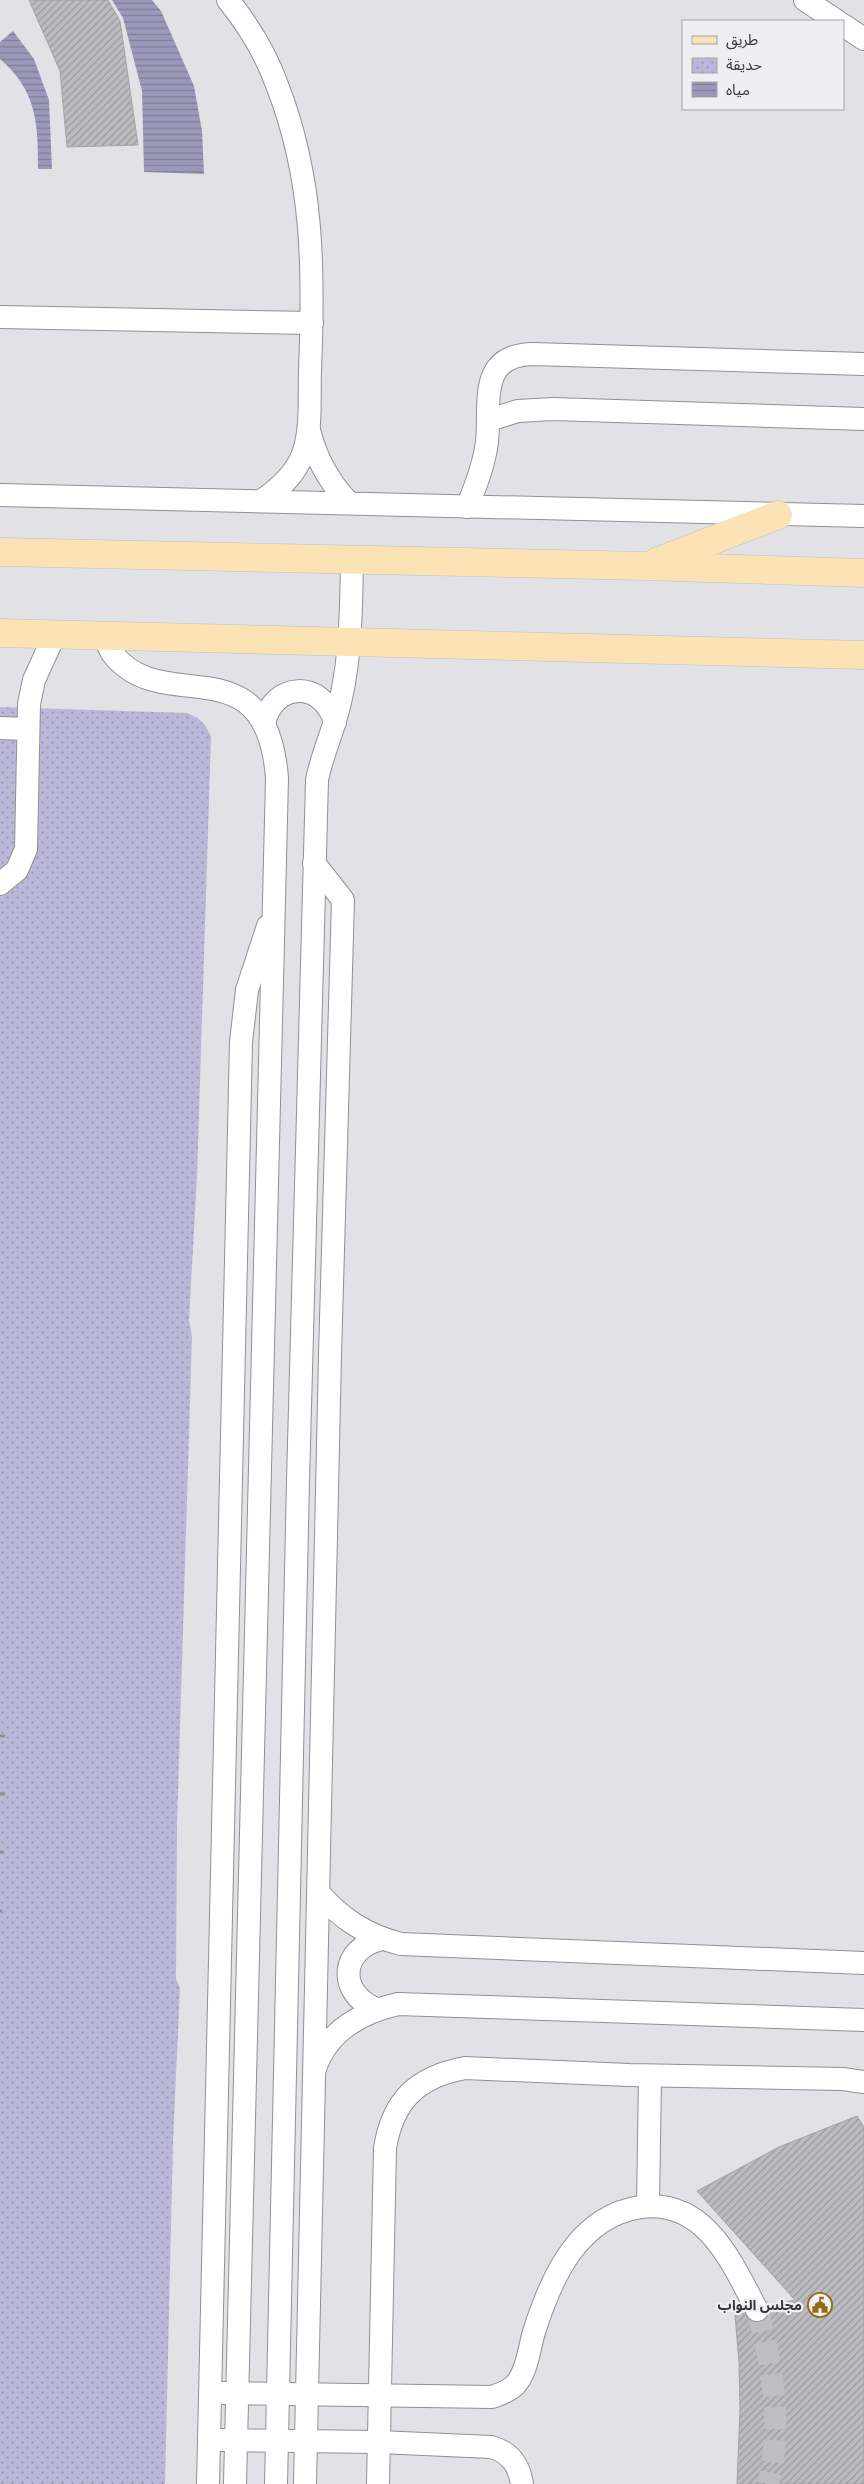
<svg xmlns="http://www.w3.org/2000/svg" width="864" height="2484" viewBox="0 0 864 2484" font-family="Figtree,'Noto Sans Arabic',sans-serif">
<defs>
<pattern id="park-dots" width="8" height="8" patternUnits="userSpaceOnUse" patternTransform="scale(1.25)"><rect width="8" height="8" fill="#bbb7d9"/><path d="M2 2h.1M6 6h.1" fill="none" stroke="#9996b1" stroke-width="1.8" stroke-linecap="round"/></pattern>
<pattern id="water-rules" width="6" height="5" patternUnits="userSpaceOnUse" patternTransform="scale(1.25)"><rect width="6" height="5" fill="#9c98ba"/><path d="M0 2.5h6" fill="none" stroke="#807d98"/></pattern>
<pattern id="building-hatch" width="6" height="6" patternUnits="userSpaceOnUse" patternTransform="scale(1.25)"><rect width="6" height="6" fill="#bcbbc0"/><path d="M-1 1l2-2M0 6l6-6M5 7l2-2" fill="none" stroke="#9a999d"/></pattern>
</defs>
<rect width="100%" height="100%" fill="#e1e1e6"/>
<!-- park -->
<path fill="url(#park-dots)" d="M0,707L187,713C200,718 206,724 211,737L197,1176L189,1320L192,1337L177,1825L176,1979L180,1988L173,2141L165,2484H0Z"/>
<!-- water -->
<g fill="url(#water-rules)">
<path d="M112,0H152L161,11L194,86L202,131L204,174L144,172L142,91L123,18Z"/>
<path d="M13,31L34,59L49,100L52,169H38C38,123 37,91 0,59V42Z"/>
</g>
<!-- building -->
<g fill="url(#building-hatch)" stroke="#a3a2a7">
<path d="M29,0H108L120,21L138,145L67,147L60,71Z"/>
<path d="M857,2116L864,2127V2484H737L740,2410L739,2362L735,2315L744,2313L750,2321L763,2322L768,2317L769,2306L795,2300L697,2191L779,2147Z"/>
</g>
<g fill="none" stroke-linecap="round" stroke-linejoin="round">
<!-- minor-tunnel -->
<path stroke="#bfbfc3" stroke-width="22" stroke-dasharray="22 11" stroke-linecap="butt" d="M757,2310C773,2367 783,2425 768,2484"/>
<defs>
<g id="minor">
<path d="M228,0C248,25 266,54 277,85C314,179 314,272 310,371C309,398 312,429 303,454C295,475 279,489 261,501"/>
<path d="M805,0L837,21"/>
<path d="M843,25L864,39"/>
<path d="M0,317L312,323"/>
<path d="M489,420L518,411L553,409L864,419"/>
<path d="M309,430C316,459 329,482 349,503"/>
<path d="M0,495L864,516"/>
<path d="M467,507C476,486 484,465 487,442C491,404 477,355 533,354L864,364"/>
<path d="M104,635C106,641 109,648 112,653C163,720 266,639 277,778L235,2484"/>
<path d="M264,724C273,681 323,680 335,722"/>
<path d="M0,728L27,729"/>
<path d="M0,884L17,870L26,849L29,704L34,680L55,634"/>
<path d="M318,1892C341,1919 366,1935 401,1944L864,1963"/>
<path d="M376,2009C337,1993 340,1948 382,1939"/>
<path d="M315,2069C327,2031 362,2012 398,2004L864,2020"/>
<path d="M648,2206L650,2076"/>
<path d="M223,2393L492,2397C500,2394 508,2392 515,2385C527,2372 529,2349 534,2332C551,2278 578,2216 641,2207C706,2199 732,2263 757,2310"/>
<path d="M222,2440L379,2442L491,2447C510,2452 519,2465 522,2484"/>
<path d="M208,2484L241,1042L247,990L268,926"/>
<path d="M276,2484L298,1481L317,780C321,759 329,741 335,721C351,669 351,615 352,561"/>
<path d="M305,2484L330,1355L343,900L314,863"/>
<path d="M378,2484L385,2148C393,2100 417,2077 465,2068L629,2075L843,2079L864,2082"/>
</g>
<g id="major">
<path d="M0,552L645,566L864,573"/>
<path d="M656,562L778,515"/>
<path d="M0,633L864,655"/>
</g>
</defs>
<!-- minor casing -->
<use href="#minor" stroke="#919095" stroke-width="24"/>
<!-- major casing -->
<use href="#major" stroke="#bfbfc0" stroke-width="29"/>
<!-- path -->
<g stroke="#909094" stroke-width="3" stroke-dasharray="5 2.5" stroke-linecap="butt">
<path d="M0,1736H6"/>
<path d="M0,1794H5"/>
<path d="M0,1852H4"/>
<path d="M0,1911H2"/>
</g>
<!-- minor -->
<use href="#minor" stroke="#fff" stroke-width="22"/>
<!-- major -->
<use href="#major" stroke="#fbe3b5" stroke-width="28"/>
</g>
<!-- icons -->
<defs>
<symbol id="civic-ring" viewBox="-11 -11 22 22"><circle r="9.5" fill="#efeef3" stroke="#916c13" stroke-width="1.5"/><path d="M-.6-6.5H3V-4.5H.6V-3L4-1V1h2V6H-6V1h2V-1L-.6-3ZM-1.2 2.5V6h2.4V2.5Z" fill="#916c13"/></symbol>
</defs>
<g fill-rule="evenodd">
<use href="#civic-ring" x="806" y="2291" width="28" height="28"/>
</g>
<g text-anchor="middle" stroke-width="4.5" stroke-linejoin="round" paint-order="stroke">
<!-- poi labels -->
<g font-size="14" font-weight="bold" fill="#373739" stroke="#efeef3" text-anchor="end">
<text x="802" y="2310">مجلس النواب</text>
</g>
</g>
<!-- legend -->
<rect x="682" y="20" width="162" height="90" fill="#efeef3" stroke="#a5a5a9"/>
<rect x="692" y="36" width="25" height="8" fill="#fbe3b5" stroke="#a5a5a9"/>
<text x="726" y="45" font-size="15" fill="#373739">طريق</text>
<rect x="692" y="58" width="25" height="15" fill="url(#park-dots)" stroke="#a5a5a9"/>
<text x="726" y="70" font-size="15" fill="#373739">حديقة</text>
<rect x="692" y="82" width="25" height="15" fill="url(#water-rules)" stroke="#a5a5a9"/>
<text x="726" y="95" font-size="15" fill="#373739">مياه</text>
</svg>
